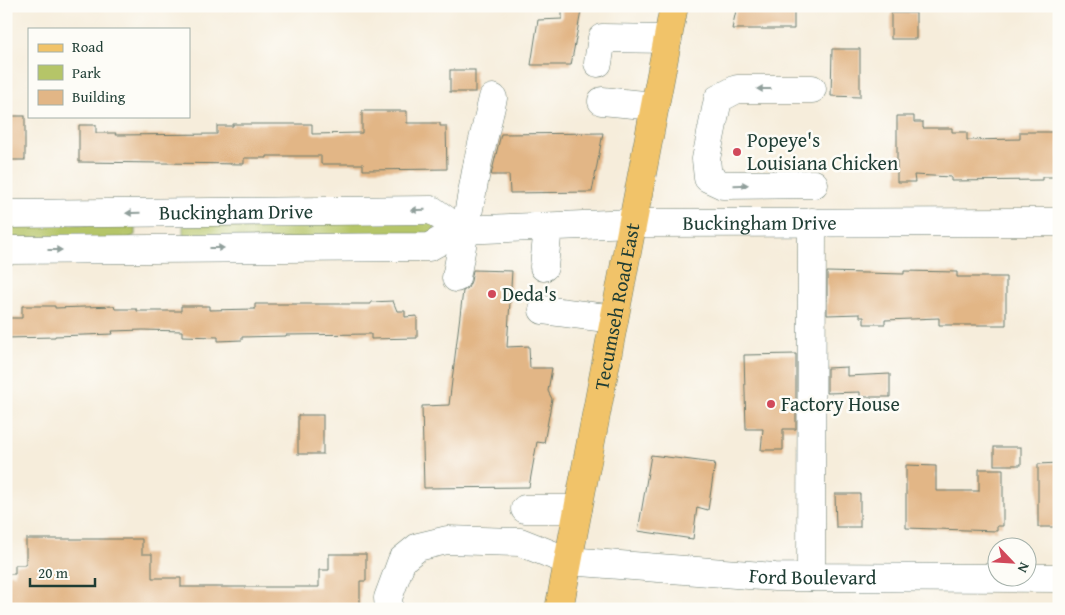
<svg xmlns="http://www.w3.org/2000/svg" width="1065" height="615" viewBox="0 0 1065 615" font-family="'Gentium Book Plus',serif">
<rect width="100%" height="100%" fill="#fdfcf7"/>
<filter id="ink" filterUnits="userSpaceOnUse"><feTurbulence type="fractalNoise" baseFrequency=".02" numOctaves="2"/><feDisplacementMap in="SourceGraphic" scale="10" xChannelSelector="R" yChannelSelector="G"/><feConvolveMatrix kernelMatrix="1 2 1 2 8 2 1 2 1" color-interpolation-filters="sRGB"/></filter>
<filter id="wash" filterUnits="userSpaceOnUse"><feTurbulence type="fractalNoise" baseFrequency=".0096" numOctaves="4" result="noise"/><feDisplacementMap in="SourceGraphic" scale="20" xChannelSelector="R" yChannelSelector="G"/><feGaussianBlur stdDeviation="1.12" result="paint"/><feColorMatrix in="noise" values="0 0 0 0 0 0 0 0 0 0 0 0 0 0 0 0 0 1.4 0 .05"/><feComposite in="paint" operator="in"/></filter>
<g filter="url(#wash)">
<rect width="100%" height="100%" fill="#f6eddb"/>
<!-- green -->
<g fill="#b5c568" stroke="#6a814e">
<path d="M431,219L437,224L429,238L189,240L183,235V226L192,221Z"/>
<path d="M6,222L135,226V235L127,240L6,241Z"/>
</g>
<g id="blocks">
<!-- building -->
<g fill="#e2b686">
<path d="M562,6H582L571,65H531L538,20L562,19Z"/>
<path d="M737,6H794V29H732Z"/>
<rect x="891" y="13" width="25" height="26"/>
<path d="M832,49H860V97L831,96Z"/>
<rect x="450" y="70" width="25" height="22"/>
<path d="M362,111H407V123H440V126H446L447,169L363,170V164H321V156H267V158H244V164L79,162V125H96V133H116L115,135L217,134V126H233V124H312V134L362,133Z"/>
<rect x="6" y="116" width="19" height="44"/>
<path d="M897,116H914V122H923V128H952V132H967V140L1020,139V132H1059V177H1042V180L951,181V177L914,175L915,182H897Z"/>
<path d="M603,133L592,192L510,193L509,175H491L501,134Z"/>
<path d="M473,270L512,271L507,347L529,346L530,368H552L548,391L552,399L544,443L537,442L529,487L424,488L422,406L449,405L463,291L468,288L471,281Z"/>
<path d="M904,271L957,272V277H1006V325H939V318L885,320V324H864V317H860V314L827,315V272L904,274Z"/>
<path d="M393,301L397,311H405V317L417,316V338L371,339V334L286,335V336L242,337V340L218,341V337L182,336V331L143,330L112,331L113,334L55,336V337L6,338V318H22V306H55V308L114,306L115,309H137V311H181V306H209V310L255,309V304H371V302Z"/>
<path d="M796,354V429H783V450H761L763,429H746L744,355Z"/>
<path d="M847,367V376L890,374V397H860V392L827,393V368Z"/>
<rect x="298" y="415" width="25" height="39"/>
<rect x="994" y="447" width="27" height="18"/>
<path d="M651,455L715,463L708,510L697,507L693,539L638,531Z"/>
<path d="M1059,463V527H1038V464Z"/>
<path d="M906,465L936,466V491H979V469H1003V526H997V531L906,528Z"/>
<path d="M835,494H860V527H836Z"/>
<path d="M26,539H142V554H152V578H181V587H319V570H329V554H366V581H360V609H6V574H15V565H26Z"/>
</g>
</g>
</g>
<g filter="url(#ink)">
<use href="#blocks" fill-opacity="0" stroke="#6a7b6e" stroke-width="1"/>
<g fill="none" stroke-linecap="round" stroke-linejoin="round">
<defs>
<g id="minor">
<path d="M598,63L602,38L668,39"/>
<path d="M812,89H737L718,99L706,159L708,178L723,185L814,184"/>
<path d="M602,101L655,106"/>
<path id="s1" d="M6,214L432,210L460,230"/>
<path id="s2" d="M6,250L429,247L460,230L633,223L1059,222"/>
<path d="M544,267L548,227"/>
<path d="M456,278L478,161L493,98"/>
<path d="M543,310L614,319"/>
<path d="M525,509H578"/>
<path d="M811,577L812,222"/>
<path id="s3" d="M389,609L388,598L402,560L418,547L447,540L520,542L568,561L775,577L1059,578"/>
</g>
<g id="major">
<path id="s4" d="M559,609L674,6"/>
</g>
</defs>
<!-- minor casing -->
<use href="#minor" stroke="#6a7b6e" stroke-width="29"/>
<!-- major casing -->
<use href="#major" stroke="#6a7b6e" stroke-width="29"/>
<!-- minor -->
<use href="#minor" stroke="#fff" stroke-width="28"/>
<!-- major -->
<use href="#major" stroke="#f1c369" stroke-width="28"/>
</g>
<!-- one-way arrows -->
<defs><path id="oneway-solid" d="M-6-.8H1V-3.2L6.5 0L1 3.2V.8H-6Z" transform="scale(1.25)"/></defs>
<g fill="#8f9e9a">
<use href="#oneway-solid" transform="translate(764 89) rotate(180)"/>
<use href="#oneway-solid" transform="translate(741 185) rotate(-1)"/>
<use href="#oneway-solid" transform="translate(418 210) rotate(179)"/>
<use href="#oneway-solid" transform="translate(133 213) rotate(179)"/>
<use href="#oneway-solid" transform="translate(217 248)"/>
<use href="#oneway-solid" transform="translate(55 250)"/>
</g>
</g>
<!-- markers -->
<g fill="#d1495b" stroke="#fdfcf7" stroke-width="2">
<circle cx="737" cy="152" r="5"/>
<circle cx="492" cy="294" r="5"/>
<circle cx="771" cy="404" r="5"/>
</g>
<g text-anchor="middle" stroke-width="5" stroke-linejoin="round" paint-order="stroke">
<!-- poi labels -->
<g font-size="20" fill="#1f3d34" stroke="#fdfcf7" text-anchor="start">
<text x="747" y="147">Popeye's<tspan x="747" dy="23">Louisiana Chicken</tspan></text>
<text x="502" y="301">Deda's</text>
<text x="781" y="411">Factory House</text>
</g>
<!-- street labels -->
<g font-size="20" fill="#1f3d34" stroke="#fdfcf7">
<text dy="7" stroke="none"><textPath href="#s1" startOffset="230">Buckingham Drive</textPath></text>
<text dy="7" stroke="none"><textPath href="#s2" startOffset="758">Buckingham Drive</textPath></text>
<text dy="7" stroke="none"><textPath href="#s4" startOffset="308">Tecumseh Road East</textPath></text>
<text dy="7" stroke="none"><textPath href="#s3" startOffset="472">Ford Boulevard</textPath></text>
</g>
</g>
<!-- margin -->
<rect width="1065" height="615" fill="none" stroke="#fdfcf7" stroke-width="25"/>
<!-- legend -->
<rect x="28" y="28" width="162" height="90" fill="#fdfcf7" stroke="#a4b0a9"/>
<rect x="38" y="44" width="25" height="8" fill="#f1c369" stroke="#a4b0a9"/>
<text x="72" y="52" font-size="15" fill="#1f3d34">Road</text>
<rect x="38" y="65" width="25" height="15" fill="#b5c568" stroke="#a4b0a9"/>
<text x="72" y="78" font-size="15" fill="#1f3d34">Park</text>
<rect x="38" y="90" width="25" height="15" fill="#e2b686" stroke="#a4b0a9"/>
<text x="72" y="102" font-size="15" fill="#1f3d34">Building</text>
<!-- north arrow -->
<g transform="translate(1012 562) rotate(115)"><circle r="24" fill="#fdfcf7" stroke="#a4b0a9"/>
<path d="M0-4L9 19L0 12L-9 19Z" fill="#d1495b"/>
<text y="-8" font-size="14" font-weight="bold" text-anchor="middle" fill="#1f3d34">N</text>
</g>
<!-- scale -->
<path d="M30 578v8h65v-8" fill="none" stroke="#1f3d34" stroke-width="2.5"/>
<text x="38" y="578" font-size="15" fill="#1f3d34" stroke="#fdfcf7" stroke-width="4" paint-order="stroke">20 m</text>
</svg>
